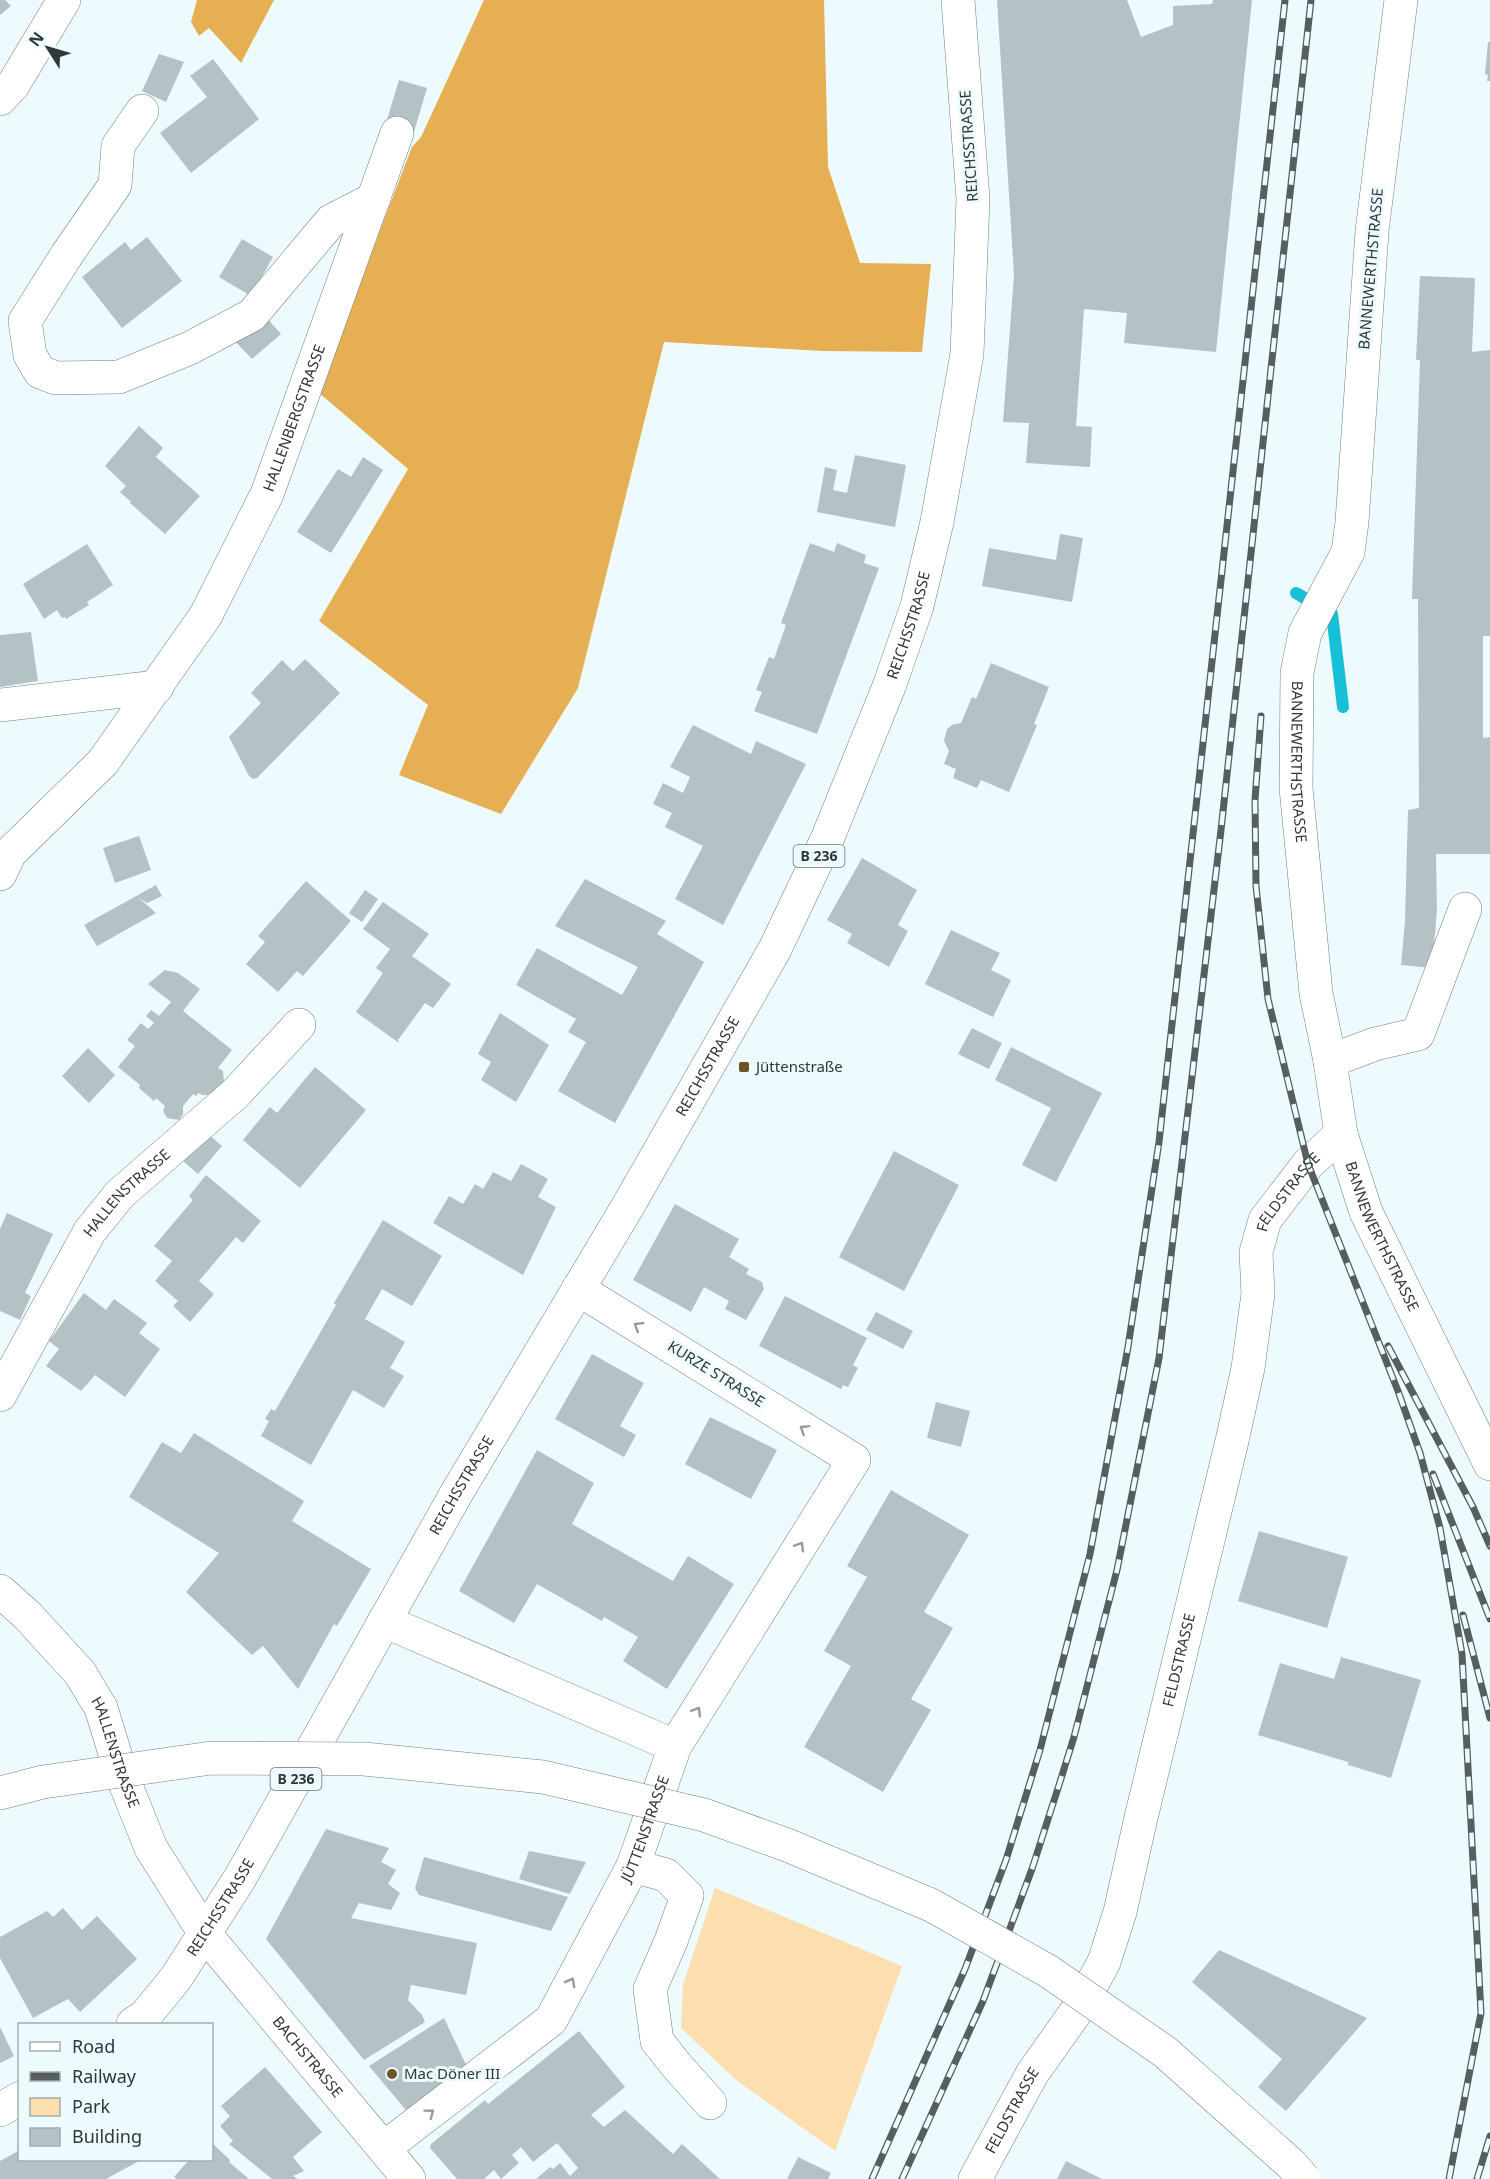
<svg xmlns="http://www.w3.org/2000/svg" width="1490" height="2179" viewBox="0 0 1490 2179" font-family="'Noto Sans',sans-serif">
<rect width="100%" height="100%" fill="#edfbfe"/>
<!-- green -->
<path fill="#fddeaf" d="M715,1888L902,1966L835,2151L736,2080L681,2028L683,1985Z"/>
<!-- forest -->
<g fill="#e6af54">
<path d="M197,0H274L241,63L209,28L199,36L191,22Z"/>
<path d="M484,0H824L828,167L860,263L931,264L922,352L822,351L664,342L578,688L501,814L399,775L428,705L319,621L408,469L318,392L412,147L421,137Z"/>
</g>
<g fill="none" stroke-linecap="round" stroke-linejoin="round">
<!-- stream -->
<path stroke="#18c0d7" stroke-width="12" d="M1296,593L1332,614L1343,707"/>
</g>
<!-- building -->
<g fill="#b4c2c5">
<path d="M0,0H5L11,6L0,15Z"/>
<path d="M997,0H1127L1141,37L1173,25V6L1212,4L1213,0H1252L1216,352L1124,343L1127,313L1084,309L1076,426L1092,427L1090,467L1026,463L1029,423L1003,422L1014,275Z"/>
<path d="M1488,42H1490V81H1487L1488,75L1485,74Z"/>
<path d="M159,54L184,62L166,102L142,91Z"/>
<path d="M213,59L259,119L191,173L160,133L207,97L190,76Z"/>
<path d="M399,80L427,88L414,132L386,123Z"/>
<path d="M147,237L182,281L122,328L82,277L125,242L131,250Z"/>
<path d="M242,239L273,257L251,296L219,277Z"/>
<path d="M1420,276L1475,278L1472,352L1490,350V636H1483V738L1490,737V854H1436L1437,910L1432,968L1401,965L1405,921L1408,810L1419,808L1418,599H1412L1420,360H1416Z"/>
<path d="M266,317L281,334L252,359L231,337Z"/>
<path d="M139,426L163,448L156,457L200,496L165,534L130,503L131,502L120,492L126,486L105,466Z"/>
<path d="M855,455L906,465L895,527L817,512L825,467L837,470L833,490L847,493Z"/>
<path d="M363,457L383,470L331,553L297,532L338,469L351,477Z"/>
<path d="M1060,534L1083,538L1072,602L982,586L989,548L1056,560Z"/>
<path d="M810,543L834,552L837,543L866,555L864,563L879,568L817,734L754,711L762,692L756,690L769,657L774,659L786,625L781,623Z"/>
<path d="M87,544L113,585L87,602L89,605L66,619L65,617L62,618L57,610L44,619L23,584Z"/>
<path d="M31,632L38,681L0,687V635Z"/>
<path d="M305,659L340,693L257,778L253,779L249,776L229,737L261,703L251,693L282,660L293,671Z"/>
<path d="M991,663L1049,687L1034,724L1037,725L1009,792L981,780L977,788L953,778L956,769L944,764L949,751L944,741L947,729L952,725L961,723L972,697L976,699Z"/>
<path d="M693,725L751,754L756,741L806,764L723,925L675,899L703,846L665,827L672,813L653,804L663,783L683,793L690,777L670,767Z"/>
<path d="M139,836L151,870L115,883L103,848Z"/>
<path d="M862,858L917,890L898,925L908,931L889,967L847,943L852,934L827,920Z"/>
<path d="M585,879L666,921L657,934L704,962L615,1123L558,1091L586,1042L568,1032L576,1019L516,985L537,948L622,995L638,967L555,926Z"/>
<path d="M306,881L351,921L303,976L297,971L278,992L246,964L265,942L258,936Z"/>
<path d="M156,885L162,896L147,903L139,898L156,913L97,946L84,925Z"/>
<path d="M365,890L378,899L362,922L349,913Z"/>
<path d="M383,902L429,934L412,956L451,984L433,1008L425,1003L398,1040L399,1043L356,1012L383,973L376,968L390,949L363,929Z"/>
<path d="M951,930L1000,953L991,970L1011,980L993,1017L925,984Z"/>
<path d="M165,970L178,973L200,989L183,1011L232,1050L218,1068L223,1071L224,1082L211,1095H202L198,1093L196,1096L193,1094L183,1106V1114L179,1120L167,1118L163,1111L165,1106L156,1098L154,1101L139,1088L140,1085L118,1067L135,1046L127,1040L141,1023L148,1029L154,1023L146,1016L151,1010L159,1016L171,1002L148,984Z"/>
<path d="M500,1013L549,1045L516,1102L481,1080L491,1062L478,1054Z"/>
<path d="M972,1028L1002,1043L989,1069L958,1054Z"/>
<path d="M1011,1047L1102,1093L1056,1182L1022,1165L1051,1108L995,1080Z"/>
<path d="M88,1048L115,1075L89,1103L62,1076Z"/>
<path d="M315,1067L366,1110L300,1188L243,1140L270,1107L277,1113Z"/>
<path d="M208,1134L222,1146L198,1174L182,1160Z"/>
<path d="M894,1151L959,1185L904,1291L839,1257Z"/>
<path d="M521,1164L548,1179L538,1197L556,1207L523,1275L433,1223L449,1196L463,1204L475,1184L483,1189L493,1172L511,1181Z"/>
<path d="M206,1175L261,1221L243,1243L236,1237L199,1281L214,1294L190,1322L173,1306L178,1301L155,1281L172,1261L154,1246L193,1200L189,1196Z"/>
<path d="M675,1204L739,1239L729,1257L749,1269L746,1274L762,1282L764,1289L746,1320L725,1309L729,1301L704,1287L691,1312L633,1280Z"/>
<path d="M7,1213L53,1234L25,1293L31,1296L20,1320L0,1311V1229Z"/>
<path d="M383,1220L442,1256L412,1306L382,1289L365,1319L405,1342L390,1368L404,1376L384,1408L353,1390L311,1465L261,1436L269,1421L265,1419L271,1409L275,1411L336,1305L334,1303Z"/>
<path d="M84,1293L106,1310L114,1299L147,1323L139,1333L160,1349L125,1397L95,1375L81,1391L46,1366L59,1349L49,1341Z"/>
<path d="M785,1296L867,1338L853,1365L858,1368L848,1387L843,1385L841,1389L759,1346Z"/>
<path d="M876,1312L913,1331L903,1349L866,1330Z"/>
<path d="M592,1354L644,1383L620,1426L636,1435L624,1457L555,1419Z"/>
<path d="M936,1402L970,1411L961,1447L927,1438Z"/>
<path d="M710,1417L777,1450L751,1499L685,1464Z"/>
<path d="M194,1433L304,1501L292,1521L371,1569L337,1626L334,1624L298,1689L263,1646L252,1655L186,1592L219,1553L129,1497L162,1442L181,1453Z"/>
<path d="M537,1450L594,1483L572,1524L673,1581L688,1556L734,1584L667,1689L623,1661L638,1637L604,1617L602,1621L537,1584L514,1623L459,1591Z"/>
<path d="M891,1490L969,1535L924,1612L953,1628L911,1699L931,1710L883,1792L804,1747L851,1666L824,1651L867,1577L847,1566Z"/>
<path d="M1259,1531L1348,1557L1327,1628L1238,1601Z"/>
<path d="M1341,1657L1421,1680L1391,1778L1348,1765V1762L1258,1735L1280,1663L1334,1679Z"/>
<path d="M326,1829L389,1848L381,1862L396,1870L388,1884L400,1893L391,1910L359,1903L351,1918L477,1943L466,1995L411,1985L408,2000L422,2015L425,2022L364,2060L266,1939Z"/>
<path d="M529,1851L586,1862L570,1894L519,1879Z"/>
<path d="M424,1857L518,1883L568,1897L551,1931L419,1895L415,1888Z"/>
<path d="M63,1908L82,1930L97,1916L137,1959L80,2012L68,1999L33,2018L0,1958V1937L47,1911L53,1917Z"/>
<path d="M1219,1950L1367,2018L1286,2111L1258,2087L1282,2059L1192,1982Z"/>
<path d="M444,2018L469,2071L406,2110L369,2066Z"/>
<path d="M0,2027L14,2056L0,2063Z"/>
<path d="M579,2031L625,2087L591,2115L604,2127L625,2110L673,2154L682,2144L720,2179H536L550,2167L553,2169L560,2163L570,2176L578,2168L557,2143L533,2162L521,2147L512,2155L519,2163L501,2179L494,2170L484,2179H457L430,2148L431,2144L485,2100L488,2104Z"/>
<path d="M265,2067L322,2132L293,2157L304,2171L293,2176L298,2179H272L229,2144L233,2141L220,2126L230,2116L221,2106Z"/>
<path d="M212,2143L230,2160L229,2162L249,2179H177L174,2177L189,2160H212Z"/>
<path d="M20,2150V2160H141L106,2179H0V2161Z"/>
<path d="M798,2157L831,2173L828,2179H787Z"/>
<path d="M1066,2161L1102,2179H1057Z"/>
</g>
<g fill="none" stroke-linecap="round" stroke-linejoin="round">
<defs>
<g id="minor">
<path id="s1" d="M1401,0L1372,231L1352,522L1348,552L1305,633L1297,673L1296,788L1316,993L1330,1061L1341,1134L1366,1212L1490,1464"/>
<path d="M0,99L13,85L64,0"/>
<path d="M142,111L118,146L115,185L66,256L25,321L30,355L40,372L56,378L119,377L190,348L252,315L331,221L374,199"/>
<path d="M0,705L157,687"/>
<path id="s2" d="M0,874L10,853L103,762L206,615L267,494L397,133"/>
<path d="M1330,1061L1375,1044L1418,1034L1465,909"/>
<path id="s3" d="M0,1395L90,1231L120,1194L235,1094L299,1025"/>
<path id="s4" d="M0,1591L27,1615L80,1673L101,1708L121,1773L151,1848L205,1934L409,2179"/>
<path d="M384,1621L675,1746"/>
<path d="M633,1866L666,1875L687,1896L671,1941L650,1989L657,2041L677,2066L710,2103"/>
<path id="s5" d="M384,2148L551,2020L633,1866L675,1746L854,1460L578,1289"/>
<path id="s6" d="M975,2179L1032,2074L1080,2006L1104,1962L1120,1912L1140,1822L1232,1441L1248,1368L1258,1294L1256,1252L1265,1220L1308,1164L1341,1134"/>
</g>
<g id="major">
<path d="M0,1793L43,1782"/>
<path id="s7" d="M133,2024L145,2016L176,1978L240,1878L456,1494L628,1206L775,949L828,837L890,684L917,606L937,522L967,354L973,199L958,0"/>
<path d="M0,2110L20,2098"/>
</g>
</defs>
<!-- minor casing -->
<use href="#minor" stroke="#727f82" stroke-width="34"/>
<!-- major casing -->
<use href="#major" stroke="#727f82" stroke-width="34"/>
<!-- minor -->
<use href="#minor" stroke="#fff" stroke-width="33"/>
<!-- major -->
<use href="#major" stroke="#fff" stroke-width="33"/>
<defs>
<g id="rail">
<path d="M1261,716L1255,800L1256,886L1268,999L1308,1164L1398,1391L1420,1453L1440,1528L1462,1654L1481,2013L1449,2179"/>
<path d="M1388,1346L1473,1507L1490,1546"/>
<path d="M1433,1474L1490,1619"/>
<path d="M1463,1615L1490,1718"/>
<path d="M872,2179L965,1969L1006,1860L1040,1750L1090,1554L1128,1347L1159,1142L1285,0"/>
<path d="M902,2179L983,2001L1032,1869L1059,1785L1074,1737L1117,1570L1159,1358L1221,830L1311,0"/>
<path d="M1477,2179L1490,2136"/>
</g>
</defs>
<!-- rail casing -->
<use href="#rail" stroke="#565e5f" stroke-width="7"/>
<!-- rail -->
<use href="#rail" stroke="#edfbfe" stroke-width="4.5" stroke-dasharray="14" stroke-linecap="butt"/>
<defs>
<path id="major-bridge" d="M43,1782L211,1758L364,1759L543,1777L704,1815L787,1845L931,1905L1048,1971L1165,2052L1292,2165L1304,2179"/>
</defs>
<!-- major-bridge casing -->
<use href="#major-bridge" stroke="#727f82" stroke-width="34" stroke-linecap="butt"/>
<!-- major-bridge -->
<use href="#major-bridge" stroke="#fff" stroke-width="33"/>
</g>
<!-- one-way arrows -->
<defs><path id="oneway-chevron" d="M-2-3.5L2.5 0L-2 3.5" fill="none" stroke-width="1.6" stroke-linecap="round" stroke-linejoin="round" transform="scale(1.5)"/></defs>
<g stroke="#989b9c">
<use href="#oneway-chevron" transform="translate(638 1326) rotate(-148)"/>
<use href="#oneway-chevron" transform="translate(804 1429) rotate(-148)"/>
<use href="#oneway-chevron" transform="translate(800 1546) rotate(-58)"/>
<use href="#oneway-chevron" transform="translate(697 1711) rotate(-58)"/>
<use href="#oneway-chevron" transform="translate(571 1982) rotate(-62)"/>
<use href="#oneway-chevron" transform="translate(430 2113) rotate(-37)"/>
</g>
<!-- markers -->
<g fill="#6f5426" stroke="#edfbfe" stroke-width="2">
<rect x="738" y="1061" width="12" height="12" rx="3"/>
<circle cx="392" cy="2074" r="6"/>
</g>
<g text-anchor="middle" stroke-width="6" stroke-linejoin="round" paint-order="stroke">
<!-- shield labels -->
<g fill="#edfbfe" stroke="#697273" stroke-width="1.5">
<rect x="793.5" y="845" width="51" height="22" rx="4.5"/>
<rect x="270.5" y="1768" width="51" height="22" rx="4.5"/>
</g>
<g font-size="14" font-weight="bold" fill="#313738">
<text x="819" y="861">B 236</text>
<text x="296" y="1784">B 236</text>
</g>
<!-- street labels -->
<g font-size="15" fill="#313738" stroke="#edfbfe">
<text transform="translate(969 146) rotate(-94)" y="5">REICHSSTRASSE</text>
<text transform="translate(1371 269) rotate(-85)" y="5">BANNEWERTHSTRASSE</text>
<text dy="5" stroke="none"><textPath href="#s2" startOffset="549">HALLENBERGSTRASSE</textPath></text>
<text dy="5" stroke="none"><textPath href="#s7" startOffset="1605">REICHSSTRASSE</textPath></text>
<text dy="5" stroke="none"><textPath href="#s1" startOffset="776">BANNEWERTHSTRASSE</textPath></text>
<text dy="5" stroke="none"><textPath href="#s7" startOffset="1119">REICHSSTRASSE</textPath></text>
<text dy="5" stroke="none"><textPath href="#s3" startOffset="240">HALLENSTRASSE</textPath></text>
<text dy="5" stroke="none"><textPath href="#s6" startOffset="1050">FELDSTRASSE</textPath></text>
<text dy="5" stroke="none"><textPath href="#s1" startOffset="1262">BANNEWERTHSTRASSE</textPath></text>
<text transform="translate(716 1374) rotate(32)" y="5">KURZE STRASSE</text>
<text dy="5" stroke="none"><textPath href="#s7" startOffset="633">REICHSSTRASSE</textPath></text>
<text dy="5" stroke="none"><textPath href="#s6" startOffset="564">FELDSTRASSE</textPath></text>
<text dy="5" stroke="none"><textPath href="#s4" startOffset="202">HALLENSTRASSE</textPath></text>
<text dy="5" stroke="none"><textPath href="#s5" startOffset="424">JÜTTENSTRASSE</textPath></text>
<text dy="5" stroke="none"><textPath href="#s7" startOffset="147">REICHSSTRASSE</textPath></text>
<text dy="5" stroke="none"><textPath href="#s4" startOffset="566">BACHSTRASSE</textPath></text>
<text dy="5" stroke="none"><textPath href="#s6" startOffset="78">FELDSTRASSE</textPath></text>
</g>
<!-- poi labels -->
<g font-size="15" fill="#313738" stroke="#edfbfe" text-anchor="start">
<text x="756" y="1072">Jüttenstraße</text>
<text x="404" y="2079">Mac Döner III</text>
</g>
</g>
<!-- legend -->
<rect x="18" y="2023" width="195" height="138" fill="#edfbfe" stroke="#a2adaf" stroke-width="1.5"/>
<rect x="30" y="2042" width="30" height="9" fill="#ffffff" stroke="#a2adaf" stroke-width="1.5"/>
<text x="72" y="2053" font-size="18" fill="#313738">Road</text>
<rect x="30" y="2072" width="30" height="9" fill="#565e5f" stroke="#a2adaf" stroke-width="1.5"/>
<text x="72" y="2083" font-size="18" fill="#313738">Railway</text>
<rect x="30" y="2098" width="30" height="18" fill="#fddeaf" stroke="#a2adaf" stroke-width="1.5"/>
<text x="72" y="2113" font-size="18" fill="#313738">Park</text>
<rect x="30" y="2128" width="30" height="18" fill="#b4c2c5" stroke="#a2adaf" stroke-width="1.5"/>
<text x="72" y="2143" font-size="18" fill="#313738">Building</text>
<!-- north arrow -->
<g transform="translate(48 48) rotate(307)" stroke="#edfbfe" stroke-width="4.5" paint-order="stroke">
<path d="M0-4.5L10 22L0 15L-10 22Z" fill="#313738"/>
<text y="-9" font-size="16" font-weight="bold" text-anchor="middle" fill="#313738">N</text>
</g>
</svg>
